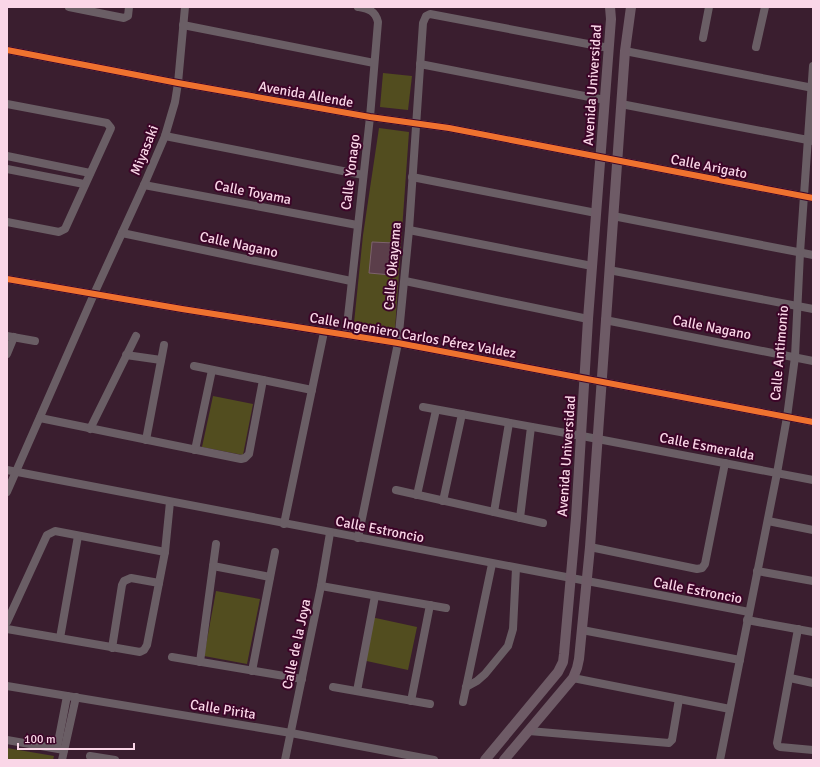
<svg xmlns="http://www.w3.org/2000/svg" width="820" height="767" viewBox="0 0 820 767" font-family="Signika,sans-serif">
<rect width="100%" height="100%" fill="#3a1e2f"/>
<!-- green -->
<g fill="#524d1f">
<path d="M383,73L412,76L408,110L380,107Z"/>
<path d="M379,128L409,132L395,329L375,327L354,323L363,235Z"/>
<path d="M213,396L253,404L243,455L202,447Z"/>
<path d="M216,591L260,599L247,664L204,656Z"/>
<path d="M371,617L417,627L408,670L362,660Z"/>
<path d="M7,748L54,756L53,760H7Z"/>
</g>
<!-- building -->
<path fill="#5b3e4a" stroke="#7d626d" d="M372,242L394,243L391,275L369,273Z"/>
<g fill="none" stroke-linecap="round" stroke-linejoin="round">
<!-- minor -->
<g stroke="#6a5e65" stroke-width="8">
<path d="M69,7L124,18L128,16L129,7"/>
<path d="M183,25L374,63"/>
<path d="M703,38L709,7"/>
<path d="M756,47L765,7"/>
<path d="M7,50L178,83L370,117L449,128L813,198"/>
<path d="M625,51L813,88"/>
<path d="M420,64L605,100"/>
<path d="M7,104L107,123L111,128L65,229L59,232L7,222"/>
<path d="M621,104L813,141"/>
<path d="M165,136L363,175"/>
<path d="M7,156L90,173"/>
<path d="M7,169L84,184"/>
<path d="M412,177L596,213"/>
<path d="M144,185L357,225"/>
<path d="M613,216L813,255"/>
<path d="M409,230L592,266"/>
<path d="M122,233L351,281"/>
<path d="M609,270L813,309"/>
<path d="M7,279L182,309L398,343L813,422"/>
<path d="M405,281L588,319"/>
<path d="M605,320L813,361"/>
<path d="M346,335L370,117L378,22C375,10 368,9 358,7"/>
<path d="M7,336L35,341"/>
<path d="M7,354L14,337"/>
<path d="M126,355L161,360"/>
<path d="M194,366L312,390"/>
<path d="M423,407L582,436L813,480"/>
<path d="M40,418L241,459L245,458L249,454L263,380"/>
<path d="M90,429L136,336"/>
<path d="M146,440L164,345"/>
<path d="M195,450L212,370"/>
<path d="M7,470L749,612"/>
<path d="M396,490L543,523"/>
<path d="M7,492L94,294L144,185L165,136L175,102L178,83L185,7"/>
<path d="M417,495L436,410"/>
<path d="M443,501L462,414"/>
<path d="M494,512L509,423"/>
<path d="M520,518L531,427"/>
<path d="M768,521L813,530"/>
<path d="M284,524L324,332"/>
<path d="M358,538L398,343L409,230L423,23L426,16L430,14L609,48"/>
<path d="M590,547L697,569L702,568L705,564L725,463"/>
<path d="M213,566L270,577"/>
<path d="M757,571L813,581"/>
<path d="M321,586L446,608"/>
<path d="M747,620L813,632"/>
<path d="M7,622L47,535L55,531L165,552"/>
<path d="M7,629L140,652L144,650L147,645L165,552L170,502"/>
<path d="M798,629L777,743L778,746L780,747L813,750"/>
<path d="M582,630L740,660"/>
<path d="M60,638L78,536"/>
<path d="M112,648L122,585L124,581L131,578L159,583"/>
<path d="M172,657L302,679"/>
<path d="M200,662L216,544"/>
<path d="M252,671L275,552"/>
<path d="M573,678L730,709"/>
<path d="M790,678L813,683"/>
<path d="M7,686L291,733L434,760"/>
<path d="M333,687L430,704"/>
<path d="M466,687L477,681L485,674L508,646L513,629L516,568"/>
<path d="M357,691L375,596"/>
<path d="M411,701L430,605"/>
<path d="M463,702L492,564"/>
<path d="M529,731L669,743L672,740L679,699"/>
<path d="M7,740L64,750"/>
<path d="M57,748L67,696"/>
<path d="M90,756L115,760"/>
<path d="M62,760L76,697"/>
<path d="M285,760L321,586L330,533"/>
<path d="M720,760L777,473L787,417L795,357L800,253L813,66"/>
</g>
<!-- major -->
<g stroke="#6e5b66" stroke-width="10">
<path d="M485,760L558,672L563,662L564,654L576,518L588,319L611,19L610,7"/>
<path d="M504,760L573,678L577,668L579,659L590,547L625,51L631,7"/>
</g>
<defs>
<g id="cycleway">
<path d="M7,50L178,83L370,117L449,128L813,198"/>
<path d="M7,279L182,309L398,343L813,422"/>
</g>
</defs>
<!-- cycleway casing -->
<use href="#cycleway" stroke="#3c0528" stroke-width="8"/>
<!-- cycleway -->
<use href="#cycleway" stroke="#ef722f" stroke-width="6"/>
</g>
<g text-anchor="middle" stroke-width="4" stroke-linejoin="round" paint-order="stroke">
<!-- street labels -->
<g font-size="14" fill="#fad6e7" stroke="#3c0528">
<text transform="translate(592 85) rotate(-86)" y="5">Avenida Universidad</text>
<text transform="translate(306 94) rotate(10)" y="5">Avenida Allende</text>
<text transform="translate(144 150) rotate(-68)" y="5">Miyasaki</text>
<text transform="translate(709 166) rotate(11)" y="5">Calle Arigato</text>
<text transform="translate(350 172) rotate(-83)" y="5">Calle Yonago</text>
<text transform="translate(253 192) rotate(11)" y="5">Calle Toyama</text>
<text transform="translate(239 244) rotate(12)" y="5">Calle Nagano</text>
<text transform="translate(392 266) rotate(-85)" y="5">Calle Okayama</text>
<text transform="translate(712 327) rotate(11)" y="5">Calle Nagano</text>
<text transform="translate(413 335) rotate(10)" y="5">Calle Ingeniero Carlos Pérez Valdez</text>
<text transform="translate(779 353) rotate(-85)" y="5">Calle Antimonio</text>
<text transform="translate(707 446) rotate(11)" y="5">Calle Esmeralda</text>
<text transform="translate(566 456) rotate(-86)" y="5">Avenida Universidad</text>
<text transform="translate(380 529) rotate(11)" y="5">Calle Estroncio</text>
<text transform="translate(698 590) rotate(11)" y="5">Calle Estroncio</text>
<text transform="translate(296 644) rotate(-78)" y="5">Calle de la Joya</text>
<text transform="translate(223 709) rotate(9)" y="5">Calle Pirita</text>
</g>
</g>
<!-- border -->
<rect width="820" height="767" fill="none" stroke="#fad6e7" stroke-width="16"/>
<!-- scale -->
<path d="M18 743v6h116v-6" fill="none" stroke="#fad6e7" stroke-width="2"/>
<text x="24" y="743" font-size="12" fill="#fad6e7" stroke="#3c0528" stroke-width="3" paint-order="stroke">100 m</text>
</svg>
